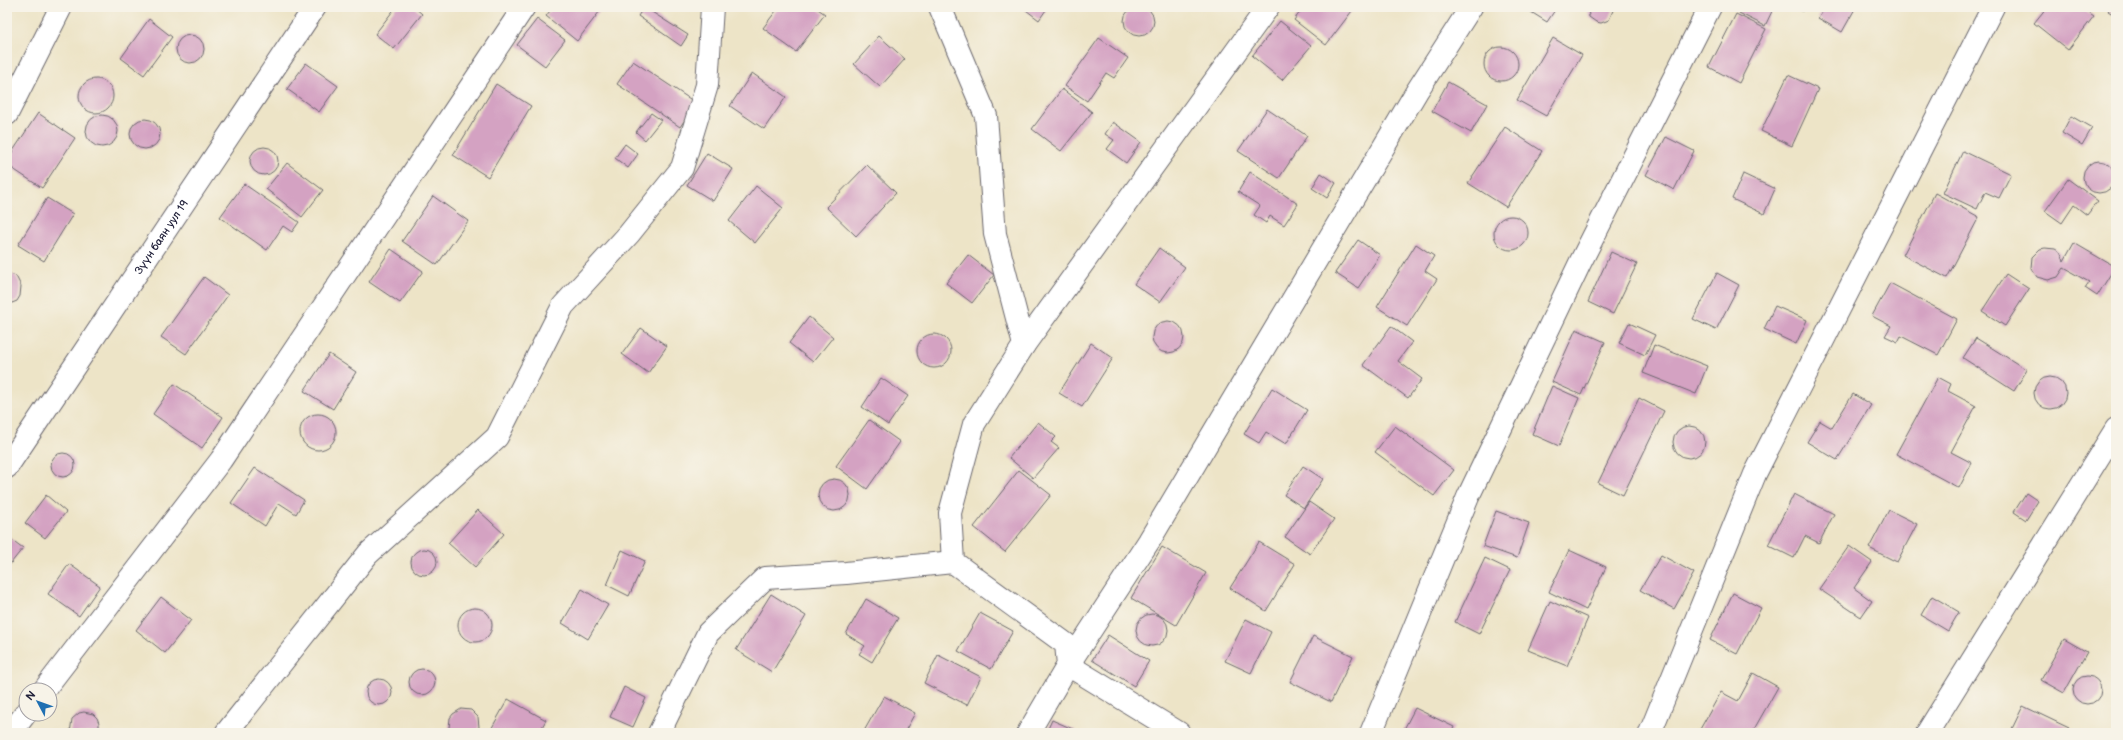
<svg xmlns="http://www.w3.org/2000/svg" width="2123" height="740" viewBox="0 0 2123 740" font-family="'Balsamiq Sans',sans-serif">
<rect width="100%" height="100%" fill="#f7f3e8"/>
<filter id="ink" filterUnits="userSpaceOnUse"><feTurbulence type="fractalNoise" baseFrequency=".025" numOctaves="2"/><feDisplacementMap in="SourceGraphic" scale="8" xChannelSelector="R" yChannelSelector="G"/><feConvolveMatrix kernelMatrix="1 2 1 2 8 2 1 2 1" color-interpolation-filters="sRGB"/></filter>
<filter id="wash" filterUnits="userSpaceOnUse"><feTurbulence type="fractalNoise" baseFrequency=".012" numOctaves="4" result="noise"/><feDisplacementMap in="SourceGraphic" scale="16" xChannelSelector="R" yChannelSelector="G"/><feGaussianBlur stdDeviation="0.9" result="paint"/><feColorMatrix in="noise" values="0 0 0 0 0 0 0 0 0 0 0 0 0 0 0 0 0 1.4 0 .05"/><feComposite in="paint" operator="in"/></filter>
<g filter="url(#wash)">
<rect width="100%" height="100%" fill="#ede4c7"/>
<g id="blocks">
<!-- building -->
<g fill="#d4a2c2">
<circle cx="1139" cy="21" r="15"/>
<path d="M396,7H414L422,14L394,49L375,34Z"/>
<path d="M553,7H603L577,41L546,16Z"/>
<path d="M644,7L688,35L681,46L638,16Z"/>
<path d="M779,7H815L825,14L796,52L763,28Z"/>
<path d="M1022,7H1048L1039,20Z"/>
<path d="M1304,7H1355L1326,45L1294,20Z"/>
<path d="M1523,7H1557L1547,22Z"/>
<path d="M1588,7H1614V8L1609,20L1601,23L1596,22L1589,17Z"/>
<path d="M1742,7H1774L1765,26L1739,13Z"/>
<path d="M1795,7H1814L1802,11Z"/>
<path d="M1824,7H1856L1842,32L1818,18Z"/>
<path d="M2047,7H2081L2094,16L2068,50L2034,23Z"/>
<path d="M2111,7H2116V16L2108,11Z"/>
<path d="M1736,14L1766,29L1739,83L1709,67Z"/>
<path d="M149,19L172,37L144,75L121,58Z"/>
<path d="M537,19L565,40L545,66L517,45Z"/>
<path d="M1280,21L1311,46L1282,80L1252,56Z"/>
<circle cx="190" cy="49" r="14"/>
<path d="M879,36L905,59L880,87L854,64Z"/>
<path d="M1099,38L1128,58L1114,78L1106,73L1087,101L1065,86Z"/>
<path d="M1553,38L1582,55L1546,116L1517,100Z"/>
<circle cx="1501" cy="64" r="17"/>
<path d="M633,61L696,103L680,127L617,84Z"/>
<path d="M306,63L338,86L319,112L287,89Z"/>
<path d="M752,73L786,97L764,129L730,106Z"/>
<path d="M1788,75L1818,89L1792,146L1761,131Z"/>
<circle cx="96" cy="96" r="17"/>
<path d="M1448,82L1487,104L1471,133L1432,111Z"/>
<path d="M496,84L531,106L488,177L453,155Z"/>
<path d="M1062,89L1092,112L1061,151L1032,129Z"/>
<path d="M1267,109L1307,136L1279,178L1238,151Z"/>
<path d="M38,113L75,138L42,188L7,165V160Z"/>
<path d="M651,113L661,120L645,140L636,132Z"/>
<circle cx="102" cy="131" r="16"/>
<path d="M2071,116L2092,128L2082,145L2062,133Z"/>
<circle cx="145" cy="134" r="15"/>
<path d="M1113,122L1141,142L1126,163L1107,149L1114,140L1105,134Z"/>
<path d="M1505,127L1542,151L1506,207L1468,183Z"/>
<path d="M1666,137L1694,151L1674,190L1646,175Z"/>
<path d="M625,144L638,154L628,168L615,158Z"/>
<circle cx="264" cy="161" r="14"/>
<path d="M1963,151L2011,174L1999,198L1985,192L1977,209L1943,193Z"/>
<path d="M707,153L733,169L713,201L687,185Z"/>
<circle cx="2099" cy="177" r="16"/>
<path d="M287,163L323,190L302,217L266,189Z"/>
<path d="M867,165L896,193L856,236L826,207Z"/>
<path d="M1250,172L1298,204L1284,225L1270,216L1266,223L1254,215L1260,206L1238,192Z"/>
<path d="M1321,173L1336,183L1327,198L1312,188Z"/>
<path d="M1743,174L1775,189L1764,214L1732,199Z"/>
<path d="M2068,179L2098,201L2087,215L2074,205L2062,223L2045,211Z"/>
<path d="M244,184L299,222L292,232L283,226L267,250L220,217Z"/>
<path d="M756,186L783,208L755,243L729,221Z"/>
<path d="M1935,193L1979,217L1947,278L1903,255Z"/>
<path d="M433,196L468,221L437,265L402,241Z"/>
<path d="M47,198L73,214L44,261L18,245Z"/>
<circle cx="1511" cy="233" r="17"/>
<path d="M1358,240L1380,255L1358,288L1335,273Z"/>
<path d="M2074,243L2115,267L2097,296L2085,288L2089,282L2064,268L2058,277L2048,280L2037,277L2031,268L2032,257L2040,249L2045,248L2055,249L2060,252L2064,261Z"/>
<path d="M1416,244L1434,256L1425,271L1437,279L1407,326L1377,307Z"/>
<path d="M1159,248L1185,267L1160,302L1134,284Z"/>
<path d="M391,249L423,271L400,303L369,282Z"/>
<path d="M1611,252L1637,264L1613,314L1588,302Z"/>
<path d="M968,255L994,275L972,303L946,283Z"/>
<path d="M7,273L16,276L21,286L20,296L17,301L7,305Z"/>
<path d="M1717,273L1739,285L1716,330L1693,319Z"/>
<path d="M2006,274L2029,289L2005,326L1982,311Z"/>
<path d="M204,277L228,295L186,354L161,337Z"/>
<path d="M1890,283L1957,319L1938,355L1901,336L1898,342L1885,336L1891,326L1872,316Z"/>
<path d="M1775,306L1807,320L1796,344L1764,329Z"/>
<path d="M809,317L833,337L813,362L789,343Z"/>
<circle cx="1168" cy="337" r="16"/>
<path d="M1629,323L1655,335L1645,355L1619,343Z"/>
<path d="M1391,326L1412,342L1398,361L1422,379L1408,398L1363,365Z"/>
<path d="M641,328L667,346L648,373L622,354Z"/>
<path d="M1576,329L1605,342L1581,395L1552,382Z"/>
<circle cx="934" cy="351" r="17"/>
<path d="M1976,338L2027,370L2014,391L1963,358Z"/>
<path d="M1091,343L1113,358L1082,407L1059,393Z"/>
<path d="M1654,345L1707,366L1696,394L1643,373Z"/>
<path d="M329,354L356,372L333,409L304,391Z"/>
<path d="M1938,377L1951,384L1948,391L1976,406L1951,452L1972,463L1959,488L1896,454Z"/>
<circle cx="2050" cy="393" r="16"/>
<path d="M881,378L908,396L888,425L862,407Z"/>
<path d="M174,384L223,417L202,448L153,414Z"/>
<path d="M1552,386L1579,398L1559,446L1532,434Z"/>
<path d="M1272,388L1307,410L1286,444L1266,432L1259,443L1244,434Z"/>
<path d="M1853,394L1871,405L1837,460L1807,442L1820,421L1832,428Z"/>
<path d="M1639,398L1664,411L1623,495L1598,483Z"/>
<circle cx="318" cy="432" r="18"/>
<path d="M869,420L900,442L867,489L836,466Z"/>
<path d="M1038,422L1056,437L1051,442L1059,448L1033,478L1009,458Z"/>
<path d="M1395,426L1454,470L1434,496L1375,452Z"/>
<circle cx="1689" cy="442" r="16"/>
<circle cx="63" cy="465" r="12"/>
<path d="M1303,466L1323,479L1304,508L1284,495Z"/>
<path d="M255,468L304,500L296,514L279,503L265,526L231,503Z"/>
<path d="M1019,470L1051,495L1005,552L974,527Z"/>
<circle cx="834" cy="495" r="16"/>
<path d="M2026,493L2038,501L2026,520L2014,512Z"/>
<path d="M1794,494L1834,514L1819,543L1805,536L1794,558L1768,545Z"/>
<path d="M46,495L66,512L45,538L25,523Z"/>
<path d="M1309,502L1334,519L1310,554L1285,537Z"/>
<path d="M478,510L504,534L475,567L448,543Z"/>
<path d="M1889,510L1917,524L1897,562L1869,548Z"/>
<path d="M1496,511L1529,523L1517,558L1483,546Z"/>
<path d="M7,536L23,548L7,568Z"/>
<path d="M1259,542L1295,564L1266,611L1230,588Z"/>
<path d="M1849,546L1872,562L1854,588L1872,601L1861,617L1819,589Z"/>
<path d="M1162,547L1206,573L1176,625L1131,598Z"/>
<circle cx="424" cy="562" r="13"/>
<path d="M622,550L645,561L629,596L607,585Z"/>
<path d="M1569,550L1606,567L1586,610L1549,592Z"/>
<path d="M1661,555L1694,573L1674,609L1640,590Z"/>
<path d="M1485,558L1510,570L1479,634L1455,622Z"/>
<path d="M69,564L100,586L79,616L48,594Z"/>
<path d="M582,589L608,605L588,639L562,623Z"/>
<path d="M1733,593L1761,608L1737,654L1710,640Z"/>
<path d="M771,594L806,616L772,672L736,650Z"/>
<path d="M1932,596L1959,612L1948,631L1921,615Z"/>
<path d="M161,597L191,620L165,653L136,630Z"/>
<path d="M866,599L898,618L872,662L859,654L865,646L846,634Z"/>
<path d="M1550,601L1588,618L1567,666L1528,650Z"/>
<circle cx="475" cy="625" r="17"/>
<path d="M980,613L1013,631L991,669L958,651Z"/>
<circle cx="1152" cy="630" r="16"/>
<path d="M1246,619L1271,632L1251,673L1225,661Z"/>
<path d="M1108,635L1149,661L1134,686L1092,660Z"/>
<path d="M1313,636L1353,656L1331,702L1290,682Z"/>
<path d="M2064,639L2087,652L2064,693L2041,680Z"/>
<path d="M938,655L981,677L967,705L924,683Z"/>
<circle cx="422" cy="682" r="13"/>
<path d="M1753,673L1778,687L1753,731L1756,733H1702L1699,731L1721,692L1738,701Z"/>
<circle cx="2087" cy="690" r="14"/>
<circle cx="379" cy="692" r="13"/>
<path d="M624,687L646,698L633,727L610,717Z"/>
<path d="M884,696L915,713L904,733H867L864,731Z"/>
<path d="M508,699L546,720L539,733H489Z"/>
<path d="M2023,706L2069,728L2066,733H2010Z"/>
<path d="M1415,708L1454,727L1451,733H1402Z"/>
<path d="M461,709L471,710L478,717L479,727L476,733L451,732L449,728L450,718L453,714Z"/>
<path d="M84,712L93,714L97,718L99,723V733H70L72,719L79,713Z"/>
<path d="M1052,720L1075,730L1074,733H1046Z"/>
</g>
</g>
</g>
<g filter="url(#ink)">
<use href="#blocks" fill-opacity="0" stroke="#69666c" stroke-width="1"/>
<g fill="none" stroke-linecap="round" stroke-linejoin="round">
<defs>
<g id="minor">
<path d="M940,7L986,116L995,234L1024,345L974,424L950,513L953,562L1066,644L1068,665L1179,733"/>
<path d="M7,114L61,7"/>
<path d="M1024,345L1268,7"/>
<path id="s1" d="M7,467L315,7"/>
<path d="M44,690L221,460L524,7"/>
<path d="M11,733L26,713"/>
<path d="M226,733L368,554L497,437L563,306L629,234L682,168L707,85L712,7"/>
<path d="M659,733L708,633L765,578L846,573L953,562"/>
<path d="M1028,733L1068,665L1149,541L1417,91L1471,7"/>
<path d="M1371,733L1468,497L1580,263L1710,7"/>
<path d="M1650,733L1755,474L1993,7"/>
<path d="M1927,733L2116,429"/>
</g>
</defs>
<!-- minor casing -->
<use href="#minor" stroke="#69666c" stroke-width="24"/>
<!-- minor -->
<use href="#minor" stroke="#fff" stroke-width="22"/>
</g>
</g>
<g text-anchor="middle" stroke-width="3.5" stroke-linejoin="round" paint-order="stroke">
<!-- street labels -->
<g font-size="11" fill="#22223b" stroke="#f7f3e8">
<text dy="4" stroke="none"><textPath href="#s1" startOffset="277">Зүүн баян уул 19</textPath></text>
</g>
</g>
<!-- margin -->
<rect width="2123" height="740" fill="none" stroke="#f7f3e8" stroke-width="24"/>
<!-- north arrow -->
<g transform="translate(38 702) rotate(311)"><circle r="19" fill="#f7f3e8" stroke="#a29fa3"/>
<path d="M0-3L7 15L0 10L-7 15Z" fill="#1f6fb2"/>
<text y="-6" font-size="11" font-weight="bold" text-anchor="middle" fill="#22223b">N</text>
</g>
</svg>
